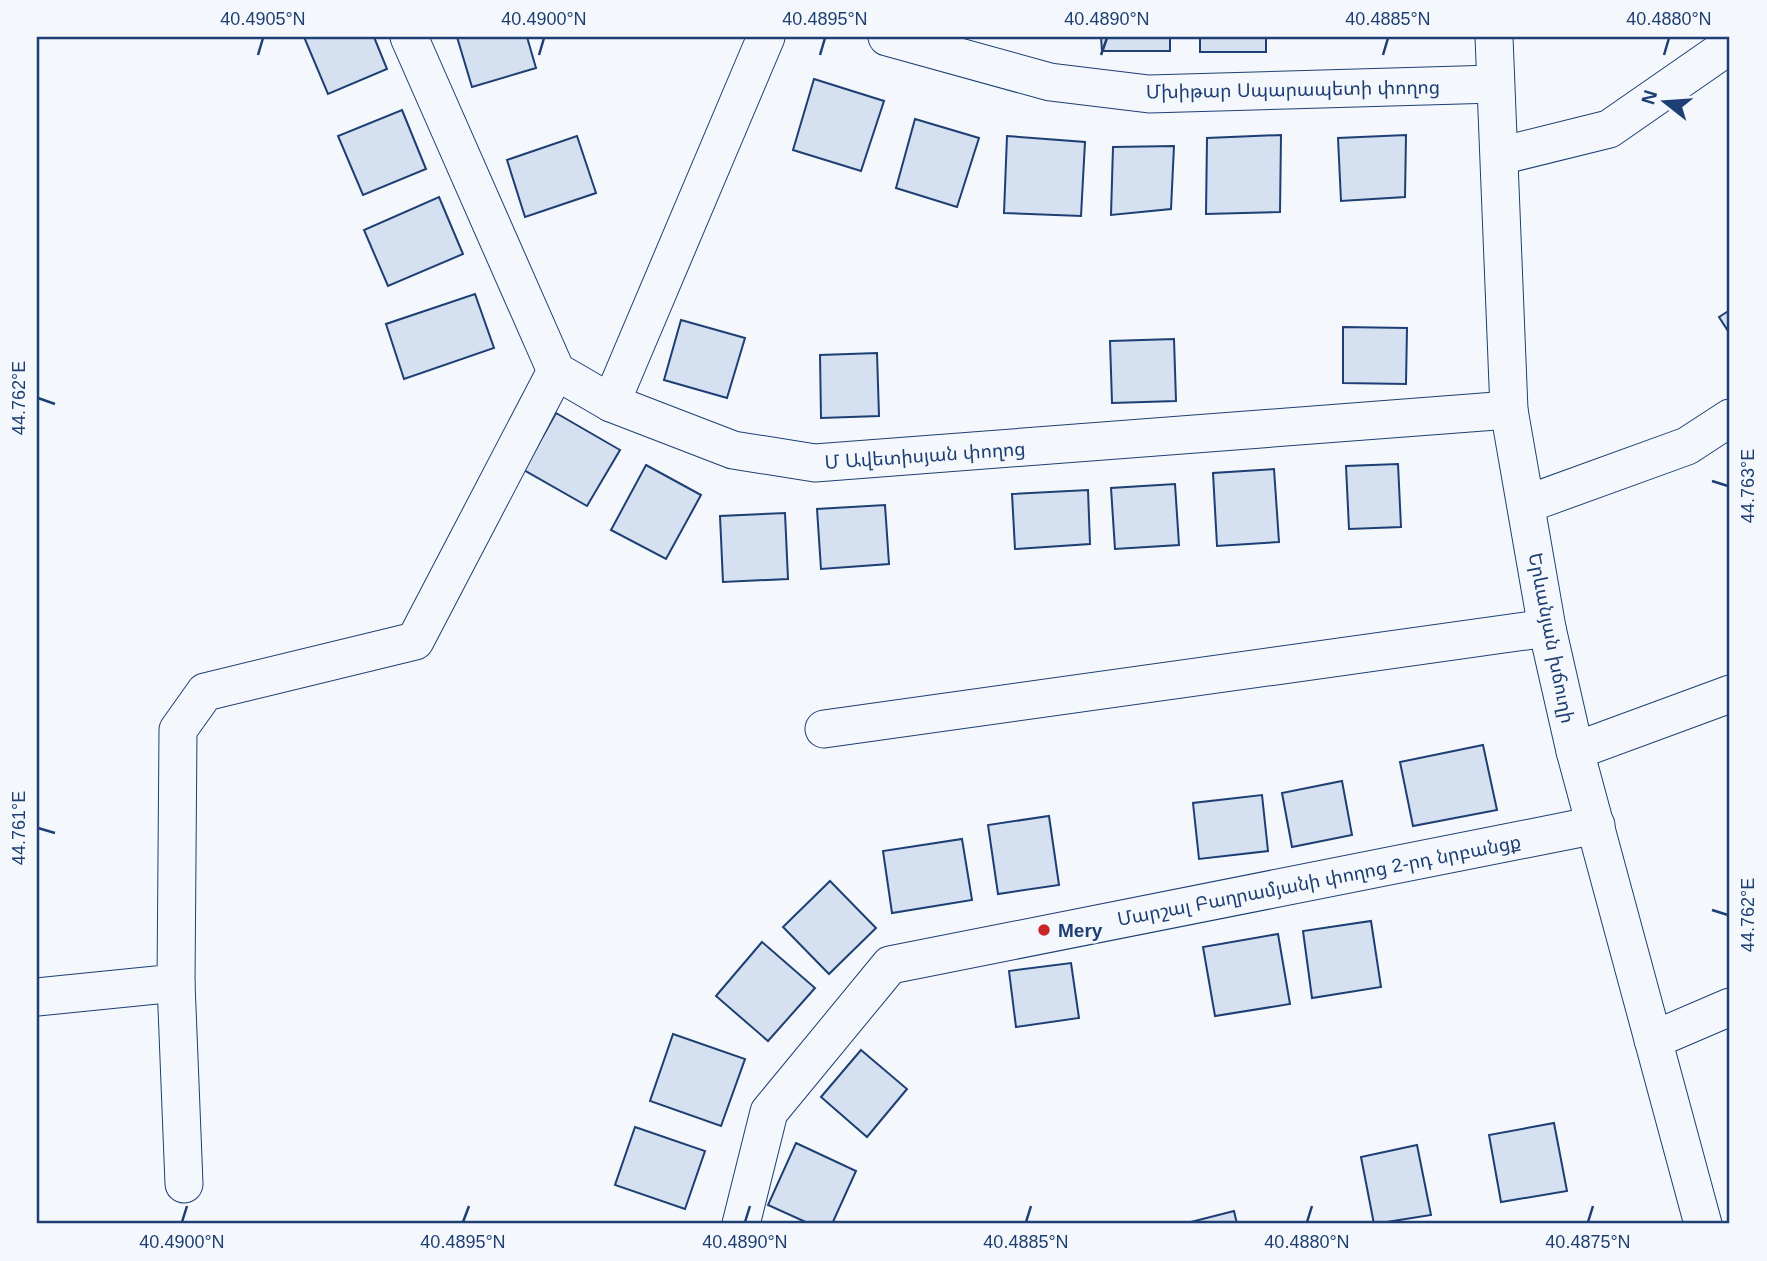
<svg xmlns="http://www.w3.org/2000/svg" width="1767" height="1261" viewBox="0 0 1767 1261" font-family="Arial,'Noto Sans Armenian',sans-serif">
<rect width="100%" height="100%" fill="#f4f7fb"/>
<!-- building -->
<g fill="#d5e0f0" stroke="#1d3f73" stroke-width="2">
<path d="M304,37H374L387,69L328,94Z"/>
<path d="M457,37H527L536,68L472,87Z"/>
<path d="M1101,37H1170V51H1102Z"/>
<rect x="1200" y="37" width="66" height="15"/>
<path d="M814,79L884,101L861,171L793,150Z"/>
<path d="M402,110L426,169L363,195L338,136Z"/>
<path d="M915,119L979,138L957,207L896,188Z"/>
<path d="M1281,135L1280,212L1206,214L1207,138Z"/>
<path d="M1406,135L1405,197L1341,201L1338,138Z"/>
<path d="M577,136L596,193L525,217L507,160Z"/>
<path d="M1007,136L1085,142L1081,216L1004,213Z"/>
<path d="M1174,146L1171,209L1111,215L1113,147Z"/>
<path d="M439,197L463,254L388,286L364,230Z"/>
<path d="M475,294L494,348L404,379L386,324Z"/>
<path d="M1730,310V334L1719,317Z"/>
<path d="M681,320L745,338L727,398L664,380Z"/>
<path d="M1343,327L1407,328L1406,384L1343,383Z"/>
<path d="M1174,339L1176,401L1112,403L1110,341Z"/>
<path d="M877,353L879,416L821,418L820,355Z"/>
<path d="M556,413L620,450L587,506L524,470Z"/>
<path d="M1398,464L1401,527L1349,529L1346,466Z"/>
<path d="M646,465L701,495L666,559L611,530Z"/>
<path d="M1274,469L1279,542L1217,546L1213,473Z"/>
<path d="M1175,484L1179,545L1115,549L1111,488Z"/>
<path d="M1088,490L1090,544L1015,549L1012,494Z"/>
<path d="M885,505L889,564L821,569L817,509Z"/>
<path d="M785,513L788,579L723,582L720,516Z"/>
<path d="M1483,745L1497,810L1413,826L1400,762Z"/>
<path d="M1342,781L1352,835L1292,847L1282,793Z"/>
<path d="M1262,795L1268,851L1199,859L1193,803Z"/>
<path d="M1049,816L1059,885L998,894L988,825Z"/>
<path d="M962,839L972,900L892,913L883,851Z"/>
<path d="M830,881L876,928L829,974L783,927Z"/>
<path d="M1371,921L1381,987L1312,998L1303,931Z"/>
<path d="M1278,934L1290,1004L1215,1016L1203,947Z"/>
<path d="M762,942L815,988L768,1041L716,996Z"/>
<path d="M1071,963L1079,1018L1016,1027L1009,971Z"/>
<path d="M673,1034L745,1059L721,1126L650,1101Z"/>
<path d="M861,1050L907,1089L867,1137L821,1097Z"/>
<path d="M1554,1123L1567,1191L1501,1202L1489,1135Z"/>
<path d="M635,1127L705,1151L685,1209L615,1185Z"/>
<path d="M796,1143L856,1171L832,1224H810L768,1205Z"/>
<path d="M1417,1145L1431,1215L1374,1224L1361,1157Z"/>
<path d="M1234,1211L1237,1224H1183Z"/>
</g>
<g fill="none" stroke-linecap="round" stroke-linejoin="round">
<defs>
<g id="minor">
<path d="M409,37L556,371L611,403L733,450L815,463L1509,410"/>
<path d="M887,37L1050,82L1149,94L1495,84"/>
<path d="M1494,37L1509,410L1547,628L1575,751L1703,1224"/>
<path d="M1500,156L1609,129L1730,45"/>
<path d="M611,403L766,37"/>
<path d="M1527,504L1687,446L1730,418"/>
<path d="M824,729L1547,628"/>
<path d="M1575,751L1730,694"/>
<path d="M176,983L184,1184"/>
<path d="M37,997L176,983L178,730L205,692L415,641L556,371"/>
<path d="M1653,1040L1730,1007"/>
<path d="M741,1224L769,1112L890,965L1596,825"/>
</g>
</defs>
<!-- minor casing -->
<use href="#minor" stroke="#1d3f73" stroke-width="39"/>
<!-- minor -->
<use href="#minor" stroke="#f4f7fb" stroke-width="37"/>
</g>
<!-- ticks -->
<path fill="none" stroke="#1d3f73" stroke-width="2.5" d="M258,55L263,38M539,55L544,38M820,55L825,38M1101,55L1107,38M1383,55L1388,38M1664,55L1669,38M38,398L55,404M1712,481L1728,486M38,828L55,833M1712,910L1728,915M182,1222L187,1206M463,1222L469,1206M745,1222L750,1206M1026,1222L1031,1206M1307,1222L1312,1206M1588,1222L1593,1206"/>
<!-- markers -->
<circle fill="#c62828" stroke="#f4f7fb" stroke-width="2.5" cx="1044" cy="930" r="7"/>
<g text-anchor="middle" stroke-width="5" stroke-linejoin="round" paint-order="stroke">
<!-- street labels -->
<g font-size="19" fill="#1d3f73" stroke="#f4f7fb">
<text transform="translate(1293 89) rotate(-1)" y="7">Մխիթար Սպարապետի փողոց</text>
<text transform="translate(925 455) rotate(-4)" y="7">Մ Ավետիսյան փողոց</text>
<text transform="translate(1552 638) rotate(79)" y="7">Երևանյան խճուղի</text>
<text transform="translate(1319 880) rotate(-11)" y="7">Մարշալ Բաղրամյանի փողոց 2-րդ նրբանցք</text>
</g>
<!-- poi labels -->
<g font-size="19" font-weight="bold" fill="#1d3f73" stroke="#f4f7fb" text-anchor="start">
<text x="1058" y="937">Mery</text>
</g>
</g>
<!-- border -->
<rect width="1767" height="1261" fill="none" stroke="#f4f7fb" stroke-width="77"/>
<!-- north arrow -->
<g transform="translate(1665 102) rotate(287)" stroke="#f4f7fb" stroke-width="5" paint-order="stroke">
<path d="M0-5L12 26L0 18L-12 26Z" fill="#1d3f73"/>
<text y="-10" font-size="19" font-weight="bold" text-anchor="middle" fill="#1d3f73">N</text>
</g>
<rect x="38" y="38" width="1690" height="1184" fill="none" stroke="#1d3f73" stroke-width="2.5"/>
<g font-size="18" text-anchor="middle" fill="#1d3f73">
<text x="263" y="25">40.4905°N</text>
<text x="544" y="25">40.4900°N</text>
<text x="825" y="25">40.4895°N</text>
<text x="1107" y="25">40.4890°N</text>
<text x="1388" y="25">40.4885°N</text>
<text x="1669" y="25">40.4880°N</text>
<text transform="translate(19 398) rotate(-90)" y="6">44.762°E</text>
<text transform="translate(1748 486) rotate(-90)" y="6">44.763°E</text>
<text transform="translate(19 828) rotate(-90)" y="6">44.761°E</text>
<text transform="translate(1748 915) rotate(-90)" y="6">44.762°E</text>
<text x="182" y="1248">40.4900°N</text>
<text x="463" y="1248">40.4895°N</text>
<text x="745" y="1248">40.4890°N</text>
<text x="1026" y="1248">40.4885°N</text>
<text x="1307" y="1248">40.4880°N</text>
<text x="1588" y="1248">40.4875°N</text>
</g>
</svg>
